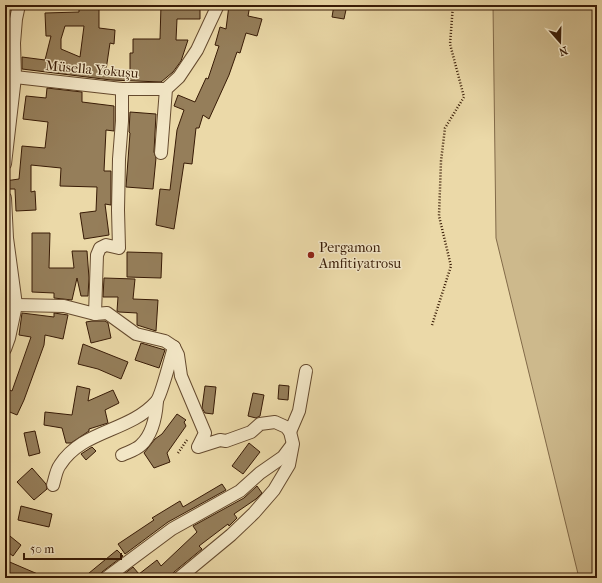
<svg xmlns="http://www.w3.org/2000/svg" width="602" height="583" viewBox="0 0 602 583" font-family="'IM FELL French Canon',serif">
<rect width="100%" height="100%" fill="#ebd9a8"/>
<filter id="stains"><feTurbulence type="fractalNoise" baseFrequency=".005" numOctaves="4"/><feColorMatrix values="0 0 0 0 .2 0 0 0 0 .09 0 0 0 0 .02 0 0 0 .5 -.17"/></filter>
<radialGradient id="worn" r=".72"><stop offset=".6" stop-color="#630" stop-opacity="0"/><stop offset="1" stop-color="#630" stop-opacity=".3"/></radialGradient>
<!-- green -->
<path fill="#cdb98c" stroke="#826a49" d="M493,5H597V578H579L496,238Z"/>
<!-- building -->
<g fill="#957e5a" stroke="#381b06" fill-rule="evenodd">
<path d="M79,5H99V28L115,30L114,44L110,43L106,70L130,72V53H133V39H160L161,5H200V19H177L176,40H188L181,61L173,72L161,82L111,80L22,69V57L45,60L51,36H46L45,13L79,12ZM65,26H84L80,57L61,49V39Z"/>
<path d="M229,5H250L248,16L262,19L257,36L246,33L240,53L237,52L229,75L209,119L203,115L199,128H196L192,164L184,163L174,229L156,225L160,189L170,190L177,130L184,110L174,106L178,95L195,102L206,78L208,79L219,46L215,45L220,27L226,29Z"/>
<path d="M334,5H347L344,19L332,17Z"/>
<path d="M47,88L82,92V102L114,106V131L106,130L104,171H111V205L105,204L109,235L84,239L80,213L96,211L97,187L60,186L61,168L31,165V192L35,191L36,210L16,211L15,189H5V181L19,179L22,146L45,148L48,122L23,119L26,96L46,98Z"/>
<path d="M130,112L156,114L154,152L156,158L153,189L126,187L130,133L129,132Z"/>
<path d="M32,233H50L49,268H74L72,251H87L89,278L88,296H81L77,278L72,300L54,298V293L32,292Z"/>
<path d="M127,252L162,253L161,278L127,277Z"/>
<path d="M104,278L135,279L133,299L158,300L156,331L137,325V313L119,312L117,311L118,297H103Z"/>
<path d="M22,313L54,317V313L68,315L63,339L45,335L44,345L24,400L17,415L5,410V388L12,391L31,337L19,335Z"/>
<path d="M92,321H105L108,323L111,338L91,343L86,322Z"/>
<path d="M141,343L165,350L159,368L135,360Z"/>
<path d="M83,344L128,362L121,379L98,369L78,364Z"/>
<path d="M279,385L289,386L288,400L278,399Z"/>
<path d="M77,386L90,389L88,401L113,390L119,403L105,410L108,423L89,429V431L71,443H66L62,428L44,425L45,412L72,415Z"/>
<path d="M205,386L216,387L213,414L205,413L202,408Z"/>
<path d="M253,393L264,395L260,416L256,418L248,416Z"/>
<path d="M177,414L186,420L184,422L186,426L167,453L170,462L154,468L144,453L155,439L162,434Z"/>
<path d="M35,431L40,453L29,456L24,433Z"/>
<path d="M249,443L260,452L243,474L232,466Z"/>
<path d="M92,447L96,451L86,460L81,454Z"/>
<path d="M32,468L46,484L47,489L34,500L17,482Z"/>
<path d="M222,484L226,490L168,522L125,554L118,544L154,520L152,518L180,501L183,507Z"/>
<path d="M257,486L262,493L256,499L234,514L237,518L229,526L228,524L199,546L202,549L174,572L171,578H119L133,567L139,574L157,560L161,566L197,532L193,526L244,498Z"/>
<path d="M21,506L52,514L49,527L18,520Z"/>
<path d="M5,532L21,545L13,556L5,550Z"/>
<path d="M117,550L123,556L102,572L99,578H83Z"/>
<path d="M5,560L47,578H5Z"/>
</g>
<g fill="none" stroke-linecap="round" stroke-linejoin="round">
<defs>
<g id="minor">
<path d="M15,77L122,89H166"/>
<path d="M161,153L166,89L179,77L197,50L218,5"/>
<path d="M5,164L15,77L14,43L16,19L19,5"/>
<path d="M5,198L7,238L16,305L9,338L5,349"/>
<path d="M16,305L64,306L95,314L97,255L100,248L106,245L119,248L118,210L119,159L122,121V89"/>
<path d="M174,347L178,355L181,376L205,433L198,447L220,440L226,441L251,432L260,424L275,422L286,427L290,432L293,444L289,465L274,490L254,513L231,535L179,578"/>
<path d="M290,432L299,411L306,371"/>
<path d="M122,455C128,452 136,450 141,445C153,434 156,416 157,401"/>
<path d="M53,485C55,479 56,470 60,465C82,430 129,432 156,402C161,397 171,357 174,347L165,341L136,334L107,313L95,314"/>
<path d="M106,578L172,529L240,491L260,473L283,457L292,445"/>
</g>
</defs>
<!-- minor casing -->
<use href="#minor" stroke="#654a2e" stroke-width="14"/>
<!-- path -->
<g stroke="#381b06" stroke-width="2.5" stroke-dasharray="1 2" stroke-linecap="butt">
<path d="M432,325L451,266L439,216L441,161L445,128L464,97L450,44L453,5"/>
<path d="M178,453L187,440"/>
</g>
<!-- minor -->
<use href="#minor" stroke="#f2e6c6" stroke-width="12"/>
</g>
<!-- markers -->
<circle fill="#8f2418" stroke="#f2e6c6" stroke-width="1.5" cx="311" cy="255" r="4"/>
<g text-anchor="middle" stroke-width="3" stroke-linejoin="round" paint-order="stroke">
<!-- street labels -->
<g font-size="14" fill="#381b06" stroke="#f2e6c6">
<text transform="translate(92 69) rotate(5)" y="5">Müsella Yokuşu</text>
</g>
<!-- poi labels -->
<g font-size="14" fill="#381b06" stroke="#f2e6c6" text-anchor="start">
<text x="319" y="252">Pergamon<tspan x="319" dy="16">Amfitiyatrosu</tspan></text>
</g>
</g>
<!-- margin -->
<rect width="602" height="583" fill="none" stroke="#ebd9a8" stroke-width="20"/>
<rect x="6" y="6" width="590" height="571" fill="none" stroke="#381b06" stroke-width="2"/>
<rect x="10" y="10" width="582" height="563" fill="none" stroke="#381b06"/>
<!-- north arrow -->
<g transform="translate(560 42) rotate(160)" stroke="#f2e6c6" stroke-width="3" paint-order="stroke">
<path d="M0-3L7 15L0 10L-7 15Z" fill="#381b06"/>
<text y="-6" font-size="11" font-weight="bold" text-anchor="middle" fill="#381b06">N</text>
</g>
<!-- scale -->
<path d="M24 553v6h97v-6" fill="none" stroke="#381b06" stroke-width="2"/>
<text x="30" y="553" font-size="12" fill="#381b06" stroke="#f2e6c6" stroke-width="3" paint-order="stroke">50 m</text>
<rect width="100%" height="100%" filter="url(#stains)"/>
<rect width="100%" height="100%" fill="url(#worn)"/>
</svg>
